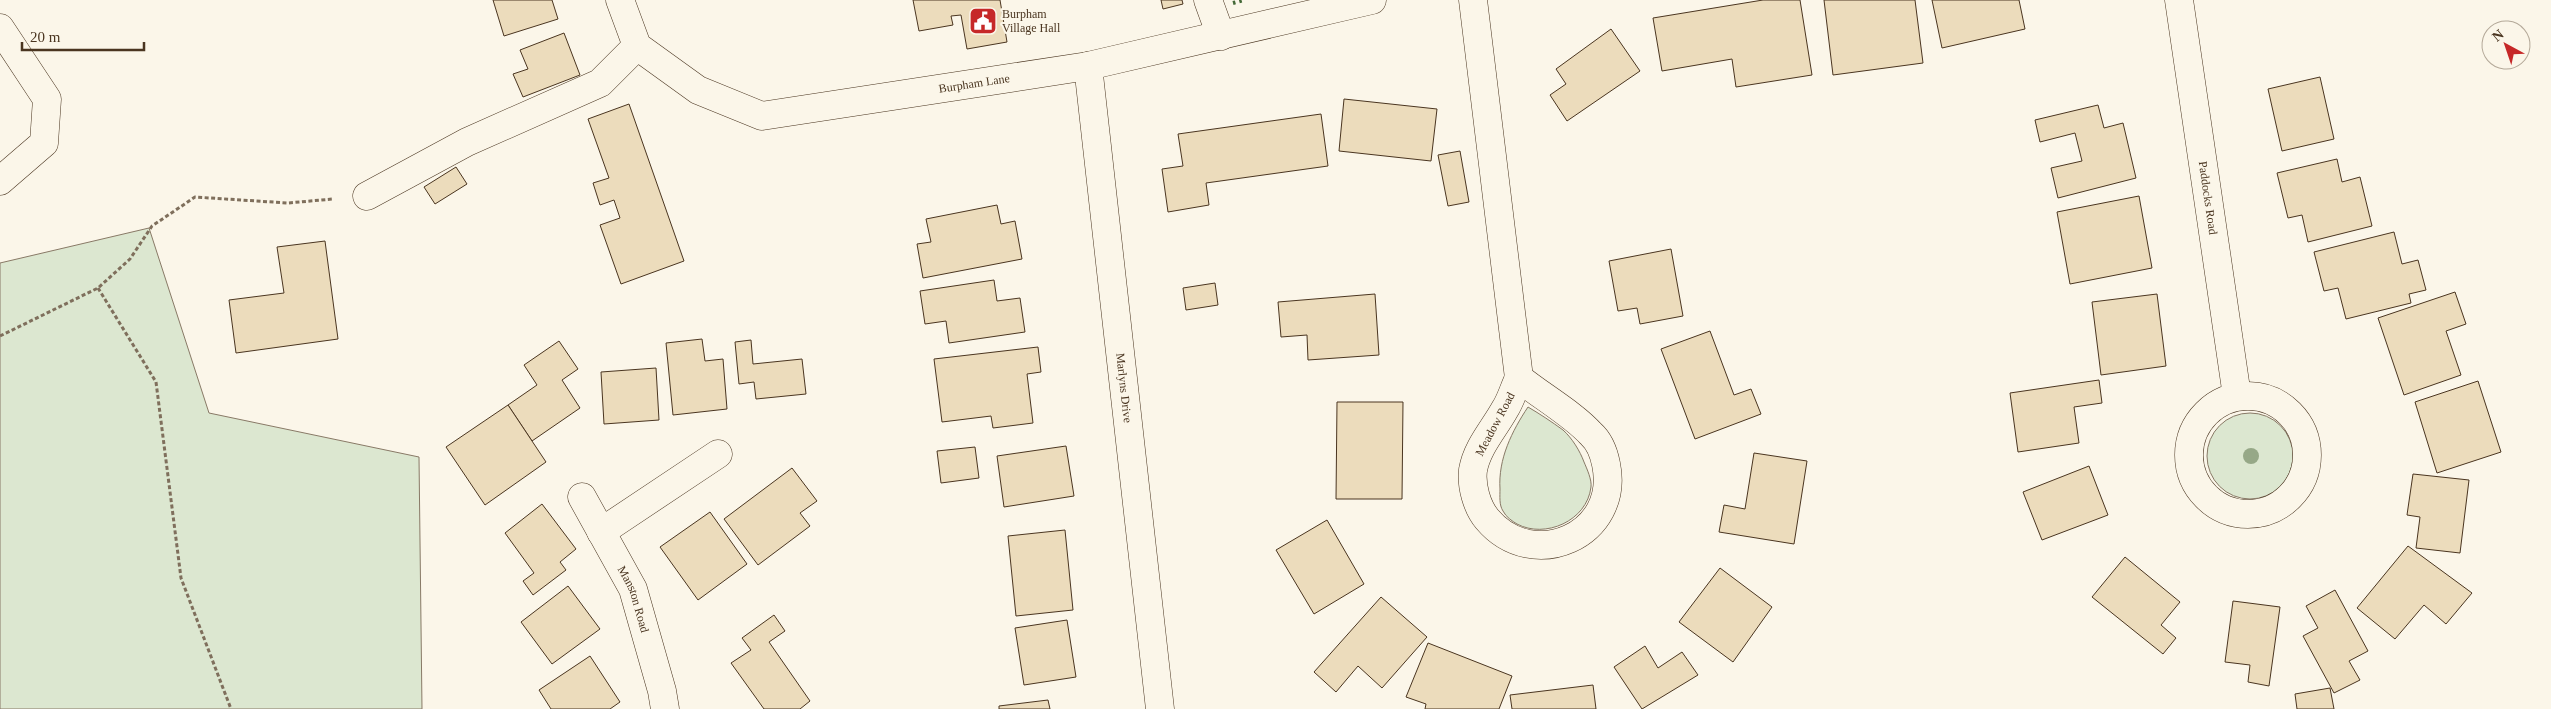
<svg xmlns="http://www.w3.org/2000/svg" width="2551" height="709" viewBox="0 0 2551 709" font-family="'Times New Roman',serif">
<rect width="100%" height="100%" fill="#fbf6e9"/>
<!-- green -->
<g fill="#dce7d0" stroke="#887966">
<path d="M149,228L209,413L419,457L422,709H0V263Z"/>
<path d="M1528,407C1540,414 1552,422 1563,430C1572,438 1580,451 1584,462C1587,469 1592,480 1591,487C1587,521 1545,539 1517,524C1512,521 1506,517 1503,511C1499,505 1500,496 1500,489C1498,459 1512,431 1528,407Z"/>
<circle cx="2250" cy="456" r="43"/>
</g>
<!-- building -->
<g fill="#ecdcbc" stroke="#4a3520">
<path d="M493,0H552L558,19L504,36Z"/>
<path d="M913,0H1000L1007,42L967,49L961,15L951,16L953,25L919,31Z"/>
<path d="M1161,0H1182L1183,4L1163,9Z"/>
<path d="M1763,0H1800L1812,75L1736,87L1732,59L1662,71L1653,18Z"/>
<path d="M1824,0H1915L1923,63L1833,75Z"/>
<path d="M1932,0H2019L2025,29L1942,48Z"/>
<path d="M1611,29L1640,71L1567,121L1550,95L1566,84L1556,69Z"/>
<path d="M564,33L580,75L523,97L513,74L528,69L520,50Z"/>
<path d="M2320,77L2334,139L2282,151L2268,89Z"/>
<path d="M1344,99L1437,109L1431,161L1339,151Z"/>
<path d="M629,104L684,261L621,284L600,225L620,218L614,200L600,205L593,183L609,178L588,119Z"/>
<path d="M2098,105L2104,128L2123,123L2136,178L2058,198L2051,168L2082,161L2075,133L2040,142L2035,120Z"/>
<path d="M1321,114L1328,166L1206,183L1209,205L1168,212L1162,169L1183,166L1178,134Z"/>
<path d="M1460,151L1469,202L1448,206L1438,155Z"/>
<path d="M2337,159L2342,182L2360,177L2372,226L2308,242L2302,215L2288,218L2277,173Z"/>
<path d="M456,167L467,184L435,204L424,187Z"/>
<path d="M2139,196L2152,268L2070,284L2057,212Z"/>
<path d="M997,205L1001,224L1015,221L1022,259L923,278L917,244L931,242L926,219Z"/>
<path d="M2394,232L2402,264L2418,260L2426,290L2409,294L2411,303L2346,319L2338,288L2324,291L2314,252Z"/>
<path d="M325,241L338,339L236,353L229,300L284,293L277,247Z"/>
<path d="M1671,249L1683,316L1640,324L1637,308L1618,311L1609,261Z"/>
<path d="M994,280L997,301L1020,298L1025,332L949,343L946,321L925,324L920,291Z"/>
<path d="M1215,283L1218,305L1186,310L1183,288Z"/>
<path d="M2455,292L2466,324L2446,331L2461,375L2404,395L2378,318Z"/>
<path d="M1375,294L1379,355L1308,360L1307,335L1281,337L1278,302Z"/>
<path d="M2157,294L2166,366L2101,375L2092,302Z"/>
<path d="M1710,331L1734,395L1751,389L1761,414L1695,439L1661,349Z"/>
<path d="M702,339L705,361L723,359L727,409L673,415L666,343Z"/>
<path d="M751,340L753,364L802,359L806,394L756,399L754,382L739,384L735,342Z"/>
<path d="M559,341L578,369L562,380L580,408L532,441L508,405L537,385L524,365Z"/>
<path d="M1038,347L1041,372L1027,374L1033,423L993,428L991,416L942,422L934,359Z"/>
<path d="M656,368L659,420L604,424L601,372Z"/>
<path d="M2099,380L2102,403L2074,407L2079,443L2018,452L2010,393Z"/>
<path d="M2478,381L2501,452L2437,473L2415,402Z"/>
<path d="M1337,402H1403L1402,499H1336Z"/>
<path d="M508,405L546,462L485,505L446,447Z"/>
<path d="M1066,446L1074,496L1004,507L997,456Z"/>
<path d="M975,447L979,478L941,483L937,451Z"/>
<path d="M1754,453L1807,461L1794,544L1719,532L1724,505L1745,509Z"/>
<path d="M2089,466L2108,515L2042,540L2023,492Z"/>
<path d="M792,468L817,501L800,513L810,526L758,565L724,519Z"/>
<path d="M2413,474L2469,480L2460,553L2416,548L2420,517L2407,515Z"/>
<path d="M542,504L576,549L560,562L566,570L533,595L523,581L534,573L505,533Z"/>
<path d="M710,512L747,564L698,600L660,547Z"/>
<path d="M1327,520L1364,584L1314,614L1276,550Z"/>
<path d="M1065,530L1073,610L1016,616L1008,536Z"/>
<path d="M2408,546L2472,593L2446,624L2424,605L2395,639L2357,608Z"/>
<path d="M2125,557L2180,602L2161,625L2176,638L2163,654L2092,597Z"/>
<path d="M1720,568L1772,607L1733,662L1679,622Z"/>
<path d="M568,586L600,629L552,664L521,622Z"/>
<path d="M2335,590L2368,651L2349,661L2360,680L2334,693L2303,636L2318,628L2306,606Z"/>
<path d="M1381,597L1427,637L1382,688L1358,666L1336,692L1314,672Z"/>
<path d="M2233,601L2280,607L2269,686L2248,682L2250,665L2225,662Z"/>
<path d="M774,615L785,631L769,642L810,701L800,709H764L731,663L751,650L742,638Z"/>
<path d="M1067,620L1076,677L1024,685L1015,628Z"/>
<path d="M1428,643L1512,676L1499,709H1425L1426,704L1406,697Z"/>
<path d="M1645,646L1658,668L1682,652L1698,675L1642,709L1614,667Z"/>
<path d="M590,656L620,702L610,709H551L539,690Z"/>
<path d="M1593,685L1596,709H1512L1510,695Z"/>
<path d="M2330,688L2334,709H2297L2295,694Z"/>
<path d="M1048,700L1050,709H999V706Z"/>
</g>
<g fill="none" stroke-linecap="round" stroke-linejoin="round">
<defs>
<g id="minor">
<path id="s1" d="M620,0L637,46L698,90L762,116L1088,66L1372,0"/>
<path d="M1208,0L1221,36"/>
<path d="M1473,0L1519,378"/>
<path id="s2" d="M2179,0L2237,396"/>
<path d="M0,28L47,99L44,143L0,181"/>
<path id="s3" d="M1088,66L1160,709"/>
<path d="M367,196L467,142L600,83L637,46"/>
<path d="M1519,378C1541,396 1573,414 1591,434C1599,441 1604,454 1606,464C1621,535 1533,574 1487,519C1477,507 1471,486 1473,470C1477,447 1494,429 1505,409C1511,400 1514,388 1519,378Z"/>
<circle cx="2248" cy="455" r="59"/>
<path id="s4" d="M582,497L633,589L662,691L665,709"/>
<path d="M601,532L718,454"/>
</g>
</defs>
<!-- minor casing -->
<use href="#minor" stroke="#4a3520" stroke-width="29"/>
<!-- path -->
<g stroke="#7f6f5c" stroke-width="3" stroke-dasharray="4 2.5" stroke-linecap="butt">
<path d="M98,288L156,382L181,578L231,709"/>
<path d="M0,336L98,288L130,259L152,226L195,197L288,203L333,199"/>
</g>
<!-- minor -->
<use href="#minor" stroke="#fbf6e9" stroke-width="28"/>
<!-- hedge -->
<path stroke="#436837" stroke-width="4" stroke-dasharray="2.5 4" stroke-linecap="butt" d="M1233,3L1244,0"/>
</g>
<!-- trees -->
<circle fill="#96a887" cx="2251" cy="456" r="8"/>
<!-- icons -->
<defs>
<symbol id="civic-square" viewBox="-11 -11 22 22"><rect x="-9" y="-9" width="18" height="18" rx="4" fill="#c62828" stroke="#fbf6e9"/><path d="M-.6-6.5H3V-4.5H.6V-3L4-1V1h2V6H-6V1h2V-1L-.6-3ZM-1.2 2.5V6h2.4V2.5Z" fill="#fff"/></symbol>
</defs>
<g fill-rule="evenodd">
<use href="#civic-square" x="967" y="5" width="32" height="32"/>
</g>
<g text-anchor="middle" stroke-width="4" stroke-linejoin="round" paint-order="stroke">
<!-- poi labels -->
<g font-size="12" fill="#4a3520" stroke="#fbf6e9" text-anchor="start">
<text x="1002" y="18">Burpham<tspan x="1002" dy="14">Village Hall</tspan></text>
</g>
<!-- street labels -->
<g font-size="12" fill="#4a3520" stroke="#fbf6e9">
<text dy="4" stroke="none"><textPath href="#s1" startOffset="408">Burpham Lane</textPath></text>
<text dy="4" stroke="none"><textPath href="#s2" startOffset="200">Paddocks Road</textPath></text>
<text dy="4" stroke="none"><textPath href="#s3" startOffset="324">Marlyns Drive</textPath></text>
<text transform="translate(1495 424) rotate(-62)" y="4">Meadow Road</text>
<text dy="4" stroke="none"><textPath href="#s4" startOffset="115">Manston Road</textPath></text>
</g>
</g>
<!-- north arrow -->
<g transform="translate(2506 45) rotate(320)"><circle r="24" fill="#fbf6e9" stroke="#b4a999"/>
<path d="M0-4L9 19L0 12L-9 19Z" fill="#c62828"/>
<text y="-8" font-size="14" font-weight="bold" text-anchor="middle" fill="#4a3520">N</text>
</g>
<!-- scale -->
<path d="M22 42v8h122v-8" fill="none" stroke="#4a3520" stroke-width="2.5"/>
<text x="30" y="42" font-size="15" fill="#4a3520" stroke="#fbf6e9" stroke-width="4" paint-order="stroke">20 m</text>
</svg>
